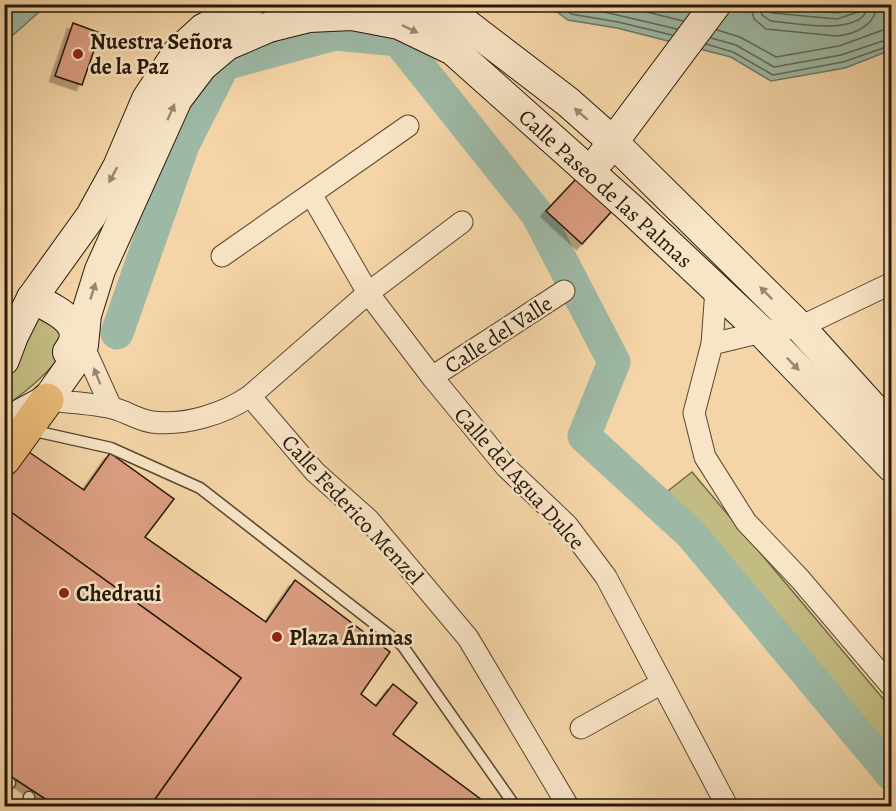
<svg xmlns="http://www.w3.org/2000/svg" width="896" height="811" viewBox="0 0 896 811" font-family="Alegreya,serif">
<defs>
<filter id="shadow"><feDropShadow dx="-5.5" dy="5.5" stdDeviation="0" flood-color="#0004"/></filter>
</defs>
<rect width="100%" height="100%" fill="#f5d5a7"/>
<filter id="stains"><feTurbulence type="fractalNoise" baseFrequency=".00333" numOctaves="4"/><feColorMatrix values="0 0 0 0 .2 0 0 0 0 .09 0 0 0 0 .02 0 0 0 .5 -.17"/></filter>
<radialGradient id="worn" r=".72"><stop offset=".6" stop-color="#630" stop-opacity="0"/><stop offset="1" stop-color="#630" stop-opacity=".3"/></radialGradient>
<!-- green -->
<g fill="#c2bb82" stroke="#736a45" stroke-width="1.5">
<path d="M41,315L58,323L66,349C49,373 29,389 5,407L7,376L14,342Z"/>
<path d="M692,472L891,708V766L664,494Z"/>
</g>
<!-- water -->
<g fill="#9db9a5" stroke="#6d7966" stroke-width="1.5">
<path d="M5,4H47V5L5,42Z"/>
<path d="M762,4L767,7L838,13L862,5H891V50L845,68L771,81L731,57L617,28L568,20L548,5Z"/>
</g>
<g fill="none" stroke-linecap="round" stroke-linejoin="round">
<!-- shore -->
<g stroke="#606856" stroke-width="1.5">
<path d="M558,4L571,14L618,22L672,35"/>
<path d="M570,4L677,29"/>
<path d="M615,4L683,21"/>
<path d="M750,4L754,19L766,29L837,36C856,34 876,25 877,4"/>
<path d="M759,4L762,15L771,21C792,23 867,38 868,4"/>
<path d="M767,4L768,10L772,13L837,19L858,12L861,4"/>
<path d="M717,30L740,37L776,57L839,46L883,30L892,29"/>
<path d="M711,38L736,45L774,67L841,55L892,38"/>
<path d="M706,44L733,52L773,75L843,62L892,45"/>
</g>
<!-- river -->
<path stroke="#9db9a5" stroke-width="33" d="M117,333L183,145L224,64L335,34L398,40L537,214L614,362L584,436L691,534L892,775"/>
</g>
<!-- building -->
<g fill="#dc9e82" stroke="#241808" stroke-width="1.5" filter="url(#shadow)">
<path d="M73,23L100,33L82,85L55,76Z"/>
<path d="M576,179L612,211L582,244L546,211Z"/>
<path d="M26,450L84,490L110,453L174,499L145,537L266,622L295,580L390,652L361,694L376,706L393,684L417,703L393,734L490,806H150L241,678L4,507V479Z"/>
<path d="M4,507L241,678L150,806H56L4,772Z"/>
</g>
<g fill="none" stroke-linecap="round" stroke-linejoin="round">
<defs>
<g id="lane">
<path d="M30,430L111,448L200,488L402,645L515,806"/>
<path d="M4,784L10,783"/>
<path d="M29,806V797"/>
</g>
<g id="street">
<path d="M311,194L368,293L432,377L506,467L567,525L606,577L727,806"/>
<path d="M222,256L408,126"/>
<path d="M716,289L712,344L694,413L705,457L746,522L800,579L892,687"/>
<path d="M712,344L762,332L800,327L892,283"/>
<path d="M83,345L111,407"/>
<path d="M432,377L564,291"/>
<path d="M250,396L315,472L368,519L468,638L568,806"/>
<path d="M47,400C67,402 88,403 108,407C123,409 136,420 152,422C185,426 224,414 250,396L368,293L462,222"/>
<path d="M581,728L662,683"/>
</g>
<g id="secondary">
<path d="M420,4L466,24L568,102L612,141L800,327L892,429"/>
<path d="M601,158L716,4"/>
<path d="M32,298C53,309 90,323 68,352"/>
<path d="M4,360L13,336L32,298L91,216L118,167L147,99L178,52L203,29L250,4"/>
<path d="M4,423L47,400L79,355L83,345L86,315L100,270L177,99L202,66L227,45L269,27L309,17L352,15L399,24L453,50L631,209L762,332L892,467"/>
</g>
<path id="highway" d="M4,459L47,400"/>
</defs>
<!-- lane casing -->
<use href="#lane" stroke="#584730" stroke-width="13"/>
<!-- street casing -->
<use href="#street" stroke="#584730" stroke-width="23"/>
<!-- secondary casing -->
<use href="#secondary" stroke="#241808" stroke-width="32"/>
<!-- highway casing -->
<use href="#highway" stroke="#241808" stroke-width="35"/>
<!-- lane -->
<use href="#lane" stroke="#f8e4c6" stroke-width="10"/>
<!-- street -->
<use href="#street" stroke="#f8e4c6" stroke-width="21"/>
<!-- secondary -->
<use href="#secondary" stroke="#f8e4c6" stroke-width="30"/>
<!-- highway -->
<use href="#highway" stroke="#eaba74" stroke-width="33"/>
</g>
<!-- one-way arrows -->
<defs><path id="oneway-solid" d="M-6-.8H1V-3.2L6.5 0L1 3.2V.8H-6Z" transform="scale(1.5)"/></defs>
<g fill="#998870">
<use href="#oneway-solid" transform="translate(410 29) rotate(26)"/>
<use href="#oneway-solid" transform="translate(171 112) rotate(-66)"/>
<use href="#oneway-solid" transform="translate(581 114) rotate(-139)"/>
<use href="#oneway-solid" transform="translate(113 175) rotate(118)"/>
<use href="#oneway-solid" transform="translate(93 291) rotate(-73)"/>
<use href="#oneway-solid" transform="translate(766 293) rotate(-135)"/>
<use href="#oneway-solid" transform="translate(793 364) rotate(46)"/>
<use href="#oneway-solid" transform="translate(97 376) rotate(-112)"/>
</g>
<!-- markers -->
<g fill="#8f2418" stroke="#f8e4c6" stroke-width="2">
<circle cx="78" cy="54" r="6"/>
<circle cx="64" cy="593" r="6"/>
<circle cx="277" cy="637" r="6"/>
</g>
<g text-anchor="middle" stroke-width="5" stroke-linejoin="round" paint-order="stroke">
<!-- poi labels -->
<g font-size="22" font-weight="bold" fill="#241808" stroke="#f8e4c6" text-anchor="start">
<text x="90" y="49">Nuestra Señora<tspan x="90" dy="25">de la Paz</tspan></text>
<text x="76" y="601">Chedraui</text>
<text x="289" y="645">Plaza Ánimas</text>
</g>
<!-- street labels -->
<g font-size="22" fill="#241808" stroke="#f8e4c6">
<text transform="translate(606 188) rotate(42)" y="8">Calle Paseo de las Palmas</text>
<text transform="translate(498 334) rotate(-33)" y="8">Calle del Valle</text>
<text transform="translate(520 478) rotate(48)" y="8">Calle del Agua Dulce</text>
<text transform="translate(353 509) rotate(47)" y="8">Calle Federico Menzel</text>
</g>
</g>
<!-- margin -->
<rect width="896" height="811" fill="none" stroke="#f5d5a7" stroke-width="24"/>
<rect x="6" y="6" width="884" height="799" fill="none" stroke="#241808" stroke-width="3"/>
<rect x="12" y="12" width="872" height="787" fill="none" stroke="#241808" stroke-width="1.5"/>
<rect width="100%" height="100%" filter="url(#stains)"/>
<rect width="100%" height="100%" fill="url(#worn)"/>
</svg>
